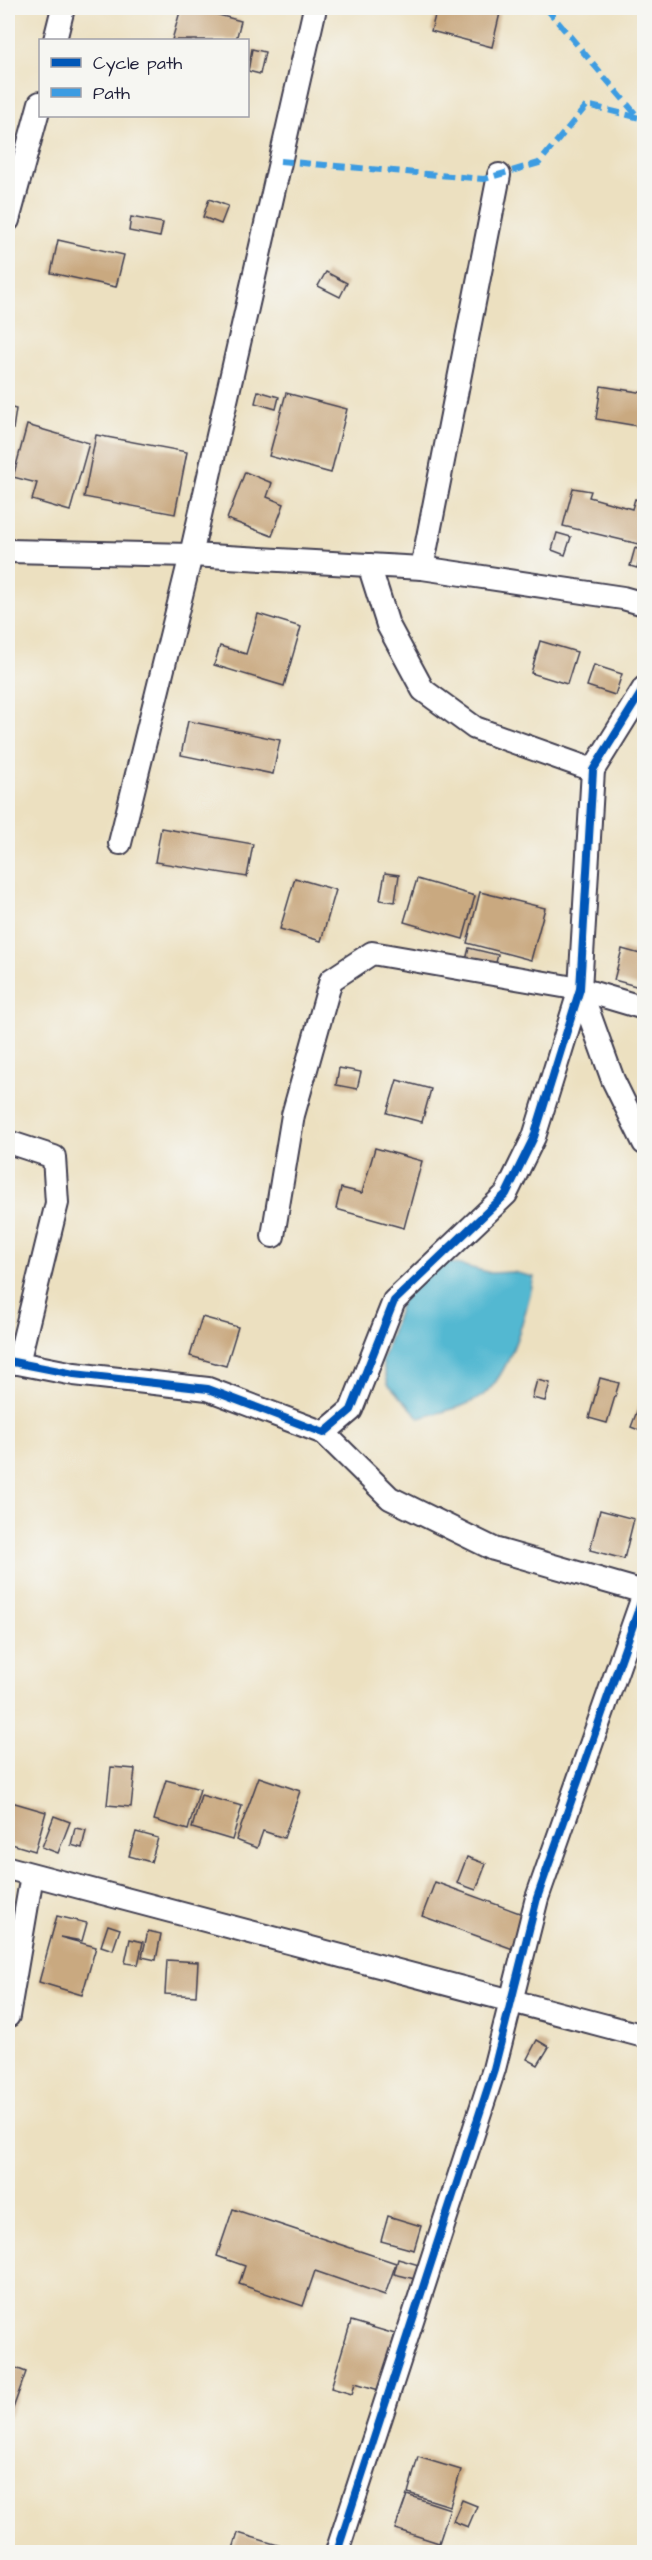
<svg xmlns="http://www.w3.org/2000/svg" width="652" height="2560" viewBox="0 0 652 2560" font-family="'Architects Daughter',sans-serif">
<rect width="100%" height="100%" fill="#f6f6f2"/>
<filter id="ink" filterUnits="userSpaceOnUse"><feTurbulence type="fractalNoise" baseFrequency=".0167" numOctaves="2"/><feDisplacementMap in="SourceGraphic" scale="12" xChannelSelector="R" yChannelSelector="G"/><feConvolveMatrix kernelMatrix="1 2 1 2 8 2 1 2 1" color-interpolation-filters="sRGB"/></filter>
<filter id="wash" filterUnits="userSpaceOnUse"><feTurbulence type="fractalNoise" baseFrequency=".008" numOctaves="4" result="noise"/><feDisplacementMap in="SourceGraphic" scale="24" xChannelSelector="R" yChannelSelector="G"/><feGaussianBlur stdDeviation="1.35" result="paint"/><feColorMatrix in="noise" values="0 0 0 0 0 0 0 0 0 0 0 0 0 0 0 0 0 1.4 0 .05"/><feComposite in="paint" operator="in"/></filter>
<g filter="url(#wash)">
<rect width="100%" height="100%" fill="#ece0c0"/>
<!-- water -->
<path fill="#53b8d1" stroke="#3a6d86" stroke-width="1.5" d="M441,1260L491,1273L513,1272L534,1277C527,1310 510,1376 482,1396C465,1408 439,1412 420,1418L388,1384L382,1361L402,1300Z"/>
<g id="blocks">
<!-- building -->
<g fill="#c9a980">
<path d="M181,8H193L241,21L236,40H172Z"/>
<path d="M437,8H478L500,13L492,47L431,31Z"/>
<path d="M252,49L265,52L260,74L248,71Z"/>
<path d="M209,199L228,206L221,224L203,217Z"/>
<path d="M131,217L163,223L160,237L129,231Z"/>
<path d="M58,240L124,255L116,287L51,273Z"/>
<path d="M326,272L347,283L340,297L318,286Z"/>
<path d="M601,386L644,393V427L596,419Z"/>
<path d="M258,391L279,397L276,409L255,403Z"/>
<path d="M286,393L347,409L331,473L269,456Z"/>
<path d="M8,407L16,409L13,429L8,428Z"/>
<path d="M27,425L89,443L70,511L32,500L37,483L13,477Z"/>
<path d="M96,435L187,452L175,514L84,497Z"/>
<path d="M245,472L272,483L267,497L284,504L272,536L227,519Z"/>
<path d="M573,488L591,491L589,497L632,509L635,499L644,502V521L639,544L563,526Z"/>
<path d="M557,533L571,537L565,555L552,550Z"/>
<path d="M635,548L643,551L637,568L630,566Z"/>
<path d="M8,591H13L9,620H8Z"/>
<path d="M258,614L301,627L284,686L214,665L220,646L246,654Z"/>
<path d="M540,641L577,652L567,684L531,673Z"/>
<path d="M594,665L622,674L615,695L587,686Z"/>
<path d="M188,721L280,740L273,774L181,755Z"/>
<path d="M161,828L253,844L247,877L155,862Z"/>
<path d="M385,873L399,875L395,902L380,900Z"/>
<path d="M295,878L336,890L321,941L280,929Z"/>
<path d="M417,879L475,896L463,939L404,922Z"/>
<path d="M480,892L545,908L531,960L467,943Z"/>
<path d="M469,948L498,955L495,966L466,960Z"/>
<path d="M622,949L644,955L643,988L614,980Z"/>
<path d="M339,1068L361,1072L357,1089L336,1085Z"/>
<path d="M397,1080L431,1089L422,1122L387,1113Z"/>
<path d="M375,1148L422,1161L404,1228L336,1209L341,1188L362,1193Z"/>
<path d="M202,1317L238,1327L226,1366L190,1356Z"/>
<path d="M600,1378L619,1383L607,1423L589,1418Z"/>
<path d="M537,1380L550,1383L545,1401L532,1398Z"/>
<path d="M641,1401L644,1403V1432L631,1427Z"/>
<path d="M600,1510L634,1519L624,1559L590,1550Z"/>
<path d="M8,1691L14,1693L8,1712Z"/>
<path d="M111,1767L135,1769L131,1807L107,1805Z"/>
<path d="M259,1777L300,1791L284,1838L263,1831L257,1848L236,1840Z"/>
<path d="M166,1780L200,1789L188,1830L154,1820Z"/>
<path d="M201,1795L242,1806L232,1840L192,1828Z"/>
<path d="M8,1801L46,1812L35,1851L8,1843Z"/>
<path d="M54,1816L70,1822L58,1853L42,1847Z"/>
<path d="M75,1828L86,1830L82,1848L71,1845Z"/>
<path d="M136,1832L158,1838L151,1862L129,1856Z"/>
<path d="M467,1857L486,1864L476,1890L457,1883Z"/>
<path d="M435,1882L525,1915L513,1949L422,1916Z"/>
<path d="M57,1916L87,1923L82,1941L60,1937L96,1947L82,1995L39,1982Z"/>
<path d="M108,1925L120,1929L113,1950L101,1946Z"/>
<path d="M148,1931L161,1934L156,1960L142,1957Z"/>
<path d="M130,1939L143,1942L138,1965L125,1963Z"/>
<path d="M167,1960L198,1962L196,1996L165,1994Z"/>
<path d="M537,2040L549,2047L538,2065L527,2059Z"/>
<path d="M233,2209L396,2263L385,2295L315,2271L303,2306L239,2284L245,2266L217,2256Z"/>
<path d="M388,2216L421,2226L414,2250L381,2241Z"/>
<path d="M398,2259L419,2265L415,2279L394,2274Z"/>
<path d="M351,2321L395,2334L379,2390L355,2383L352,2394L331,2388Z"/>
<path d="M8,2365L26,2372L10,2417L8,2416Z"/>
<path d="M418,2457L461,2470L450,2506L408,2493Z"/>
<path d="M407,2495L450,2509L439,2543L395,2529Z"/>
<path d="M462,2500L477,2506L468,2527L453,2521Z"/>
<path d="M238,2533L301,2552H232Z"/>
</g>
</g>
</g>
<g filter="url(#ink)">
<use href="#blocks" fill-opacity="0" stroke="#403e4f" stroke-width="1.5"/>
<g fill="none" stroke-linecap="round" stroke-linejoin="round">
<defs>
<g id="minor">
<path d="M55,40L63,8"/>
<path d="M8,220L40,103"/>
<path d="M8,551L191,555L422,568L623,598L644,604"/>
<path d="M369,565L388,625L423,690L475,728L593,770"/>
<path d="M422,568L499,175"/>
<path d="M120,843L191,555L315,8"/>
<path d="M580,989L613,1080L644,1143"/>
<path d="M8,1142L54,1157L57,1203L18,1363"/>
<path d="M273,1236L293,1115L331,980L372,953L580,989L644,1008"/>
<path d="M8,1361L74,1374L208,1389L324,1433L351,1410L394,1301L506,1194L534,1137L580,989L593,770L644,688"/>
<path d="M324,1433L390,1498L494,1549L644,1592"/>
<path d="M8,1868L644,2036"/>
<path d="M8,2016L32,1875"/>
<path d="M337,2552L494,2069L537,1898L644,1594"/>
</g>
</defs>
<!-- minor casing -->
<use href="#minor" stroke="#403e4f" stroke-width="26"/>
<!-- minor -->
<use href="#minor" stroke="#fff" stroke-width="22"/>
<!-- quiet -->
<g stroke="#3c9ce2" stroke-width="6" stroke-dasharray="12 6" stroke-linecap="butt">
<path d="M546,8L639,118"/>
<path d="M280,161L484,179L539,163L587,105L644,119"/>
</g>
<defs>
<g id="cycleway">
<path d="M8,1361L74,1374L208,1389L324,1433L351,1410L394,1301L506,1194L534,1137L580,989L593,770L644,688"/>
<path d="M337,2552L494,2069L537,1898L644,1594"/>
</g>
</defs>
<!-- cycleway casing -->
<use href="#cycleway" stroke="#f6f6f2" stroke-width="11"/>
<!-- cycleway -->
<use href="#cycleway" stroke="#0057b8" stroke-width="8"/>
</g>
</g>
<!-- margin -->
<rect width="652" height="2560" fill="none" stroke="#f6f6f2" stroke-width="30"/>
<!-- legend -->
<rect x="39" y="39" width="210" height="78" fill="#f6f6f2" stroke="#a1a1a9" stroke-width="1.5"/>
<rect x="51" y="58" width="30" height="9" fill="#0057b8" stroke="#a1a1a9" stroke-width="1.5"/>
<text x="93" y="69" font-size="18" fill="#22223b">Cycle path</text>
<rect x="51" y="88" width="30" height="9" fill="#3c9ce2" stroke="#a1a1a9" stroke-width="1.5"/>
<text x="93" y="99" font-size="18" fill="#22223b">Path</text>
</svg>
